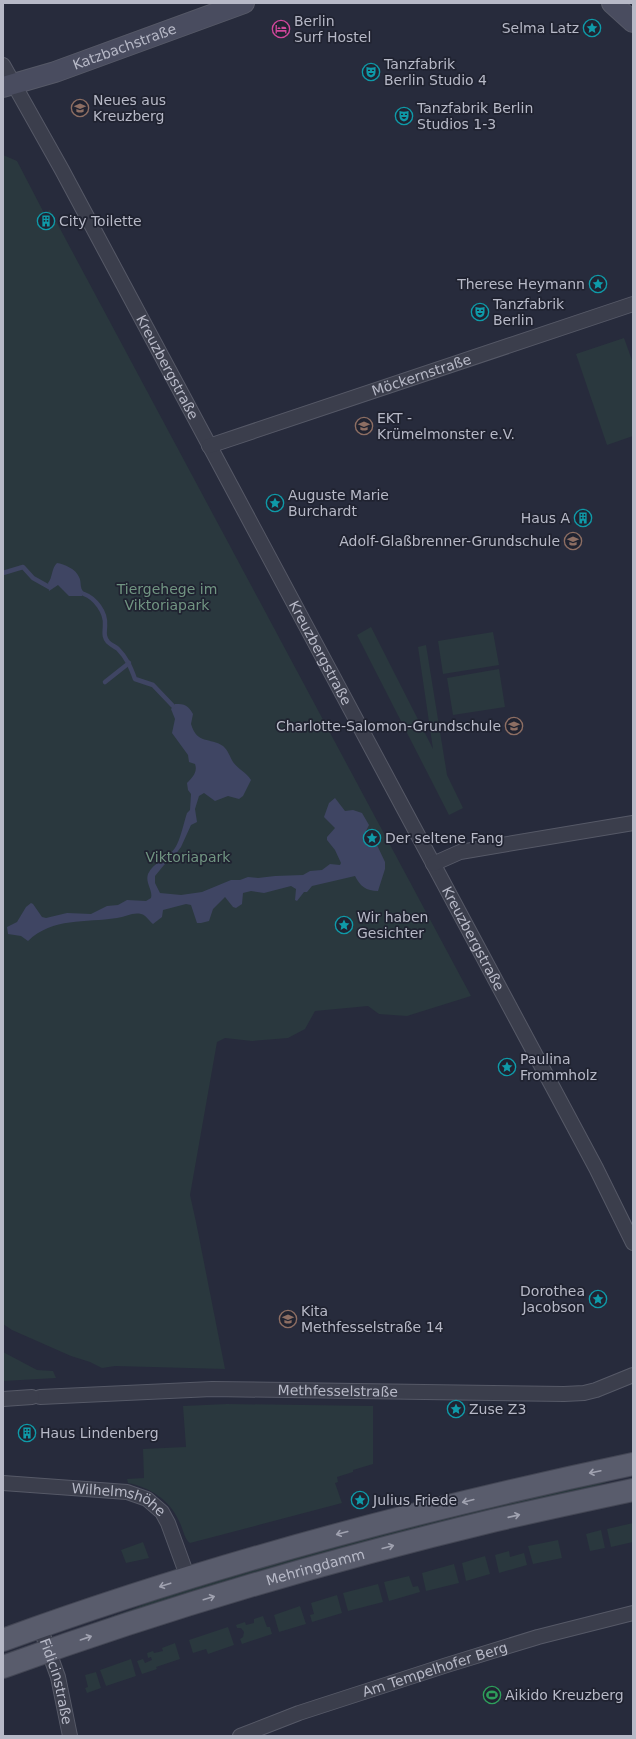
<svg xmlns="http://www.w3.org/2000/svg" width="636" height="1739" viewBox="0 0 636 1739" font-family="'DejaVu Sans',sans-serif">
<rect width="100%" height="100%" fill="#272b3c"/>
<!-- green -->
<g fill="#2a383e">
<path d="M3,155L17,161L44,213L50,210L471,996L407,1016L379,1014L368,1006L315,1011L305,1029L288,1038L252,1041L225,1038L217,1042L190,1195L196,1222L225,1369L115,1366L102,1368L90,1362L71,1356L12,1330L3,1324Z"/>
<path d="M624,338L633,363V436L607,445L576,354Z"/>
<path d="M371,627L433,749L418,647L426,645L447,775L463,808L449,815L357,635Z"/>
<path d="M493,632L499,665L443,674L438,641Z"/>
<path d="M499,669L505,707L453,715L447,678Z"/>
<path d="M3,1352L37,1370L53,1371L56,1378L3,1381Z"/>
<path d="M227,1404L373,1406V1464L353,1470V1472L337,1477L338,1482L335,1483L342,1503L190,1543C184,1539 183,1528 179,1521C170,1500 149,1487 128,1483L127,1479L144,1478L143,1449L186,1447L183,1406Z"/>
<path d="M621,1477L579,1492L64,1637L63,1634L133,1609L170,1593L366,1535Z"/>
<path d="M633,1523V1542L611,1547L607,1529Z"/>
<path d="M601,1530L605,1548L590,1551L586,1534Z"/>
<path d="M558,1540L562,1558L533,1564L528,1546Z"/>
<path d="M143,1542L149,1558L126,1563L121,1550Z"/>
<path d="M509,1551L510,1557L524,1553L527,1565L499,1573L495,1555Z"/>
<path d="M485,1556L490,1574L466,1581L462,1563Z"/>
<path d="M454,1564L459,1583L426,1591L422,1573Z"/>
<path d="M409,1576L413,1587L418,1586L420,1592L389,1601L384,1582Z"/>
<path d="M378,1584L383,1602L348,1611L343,1593Z"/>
<path d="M337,1595L342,1613L312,1622L310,1615L314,1614L311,1603Z"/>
<path d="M300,1606L306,1624L279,1632L274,1615Z"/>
<path d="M263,1616L267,1627H270L272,1634L242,1644L240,1639L243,1637L244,1632L241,1628H237L236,1625L245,1622L246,1625L254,1623V1619Z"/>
<path d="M228,1627L234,1645L208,1654L206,1649L193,1653L189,1640Z"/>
<path d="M175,1643L180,1659L156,1667L157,1669L142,1674L137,1661L143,1659L145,1663L152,1660L151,1657L148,1658L147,1653L153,1651L154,1653L163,1651L162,1648Z"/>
<path d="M131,1659L136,1676L106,1686L100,1670Z"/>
<path d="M96,1672L101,1688L87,1693L85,1688L88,1687L85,1675Z"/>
</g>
<!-- water -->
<g fill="#3f4563">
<path d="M57,563C64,564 76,569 79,577C82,582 79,588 84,592L82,596H69L58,585L49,591L48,583C53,577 51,569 57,563Z"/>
<path d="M175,704C185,704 188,705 193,714L191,724C197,745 210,737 223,746C228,750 230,757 233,762C238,769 247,773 251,780L243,796L239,799L228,796L215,801L204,793L199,796L195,809L197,822L191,825L181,847L175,855L164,865L155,876V883L160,893L181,895L202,892L231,880H240L248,877L258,878L275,876L303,875L310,871L322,870L330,864L340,865L341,863L335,850L327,840V837L335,828L324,817L329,803L335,798L345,811L353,810L362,813L369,825L365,833V840L377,845L385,862V869L378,891C366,891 360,886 355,876L312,886L307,892H304L297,901L295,900L296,889L291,886L264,893L251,891L243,893L242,904L236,908L233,907L225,897L213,909L209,921L201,923H197L191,905L186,904L163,910L162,917L153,924C149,921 146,915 141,914C133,912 125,917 117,918C85,923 53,917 28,941L21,936L8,934L7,927L17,922L26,907L31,903L33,904L42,917L46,918L67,913L91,914L107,906L118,905L127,900L146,901L151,898C153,890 145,883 148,874C153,862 168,859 175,848C180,841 184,822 187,813L190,810L191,794L188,790L187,783C192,778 198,772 195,764L189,762L188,755L172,733L175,719L171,709Z"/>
</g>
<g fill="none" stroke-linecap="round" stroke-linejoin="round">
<!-- stream -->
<g stroke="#3f4563" stroke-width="4.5">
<path d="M3,573L23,567L33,578L49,587"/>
<path d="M84,594C95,598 106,612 105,625C105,632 103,636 108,642C111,645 116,647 118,649C127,658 131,668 135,679L153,685L173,706"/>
<path d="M105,682L129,663"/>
</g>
<defs>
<g id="minor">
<path id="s1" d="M3,65L62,170L596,1168L633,1243"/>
<path id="s2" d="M209,446L633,304"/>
<path d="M433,864L460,852L633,823"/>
<path id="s3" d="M40,1397L212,1389L564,1394L584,1393L596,1390L633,1375"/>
<path d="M3,1399L32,1397"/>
<path id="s4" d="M3,1483L127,1492L147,1499L162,1512L168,1523L188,1578"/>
<path id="s5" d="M40,1627L58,1677L70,1736"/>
<path id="s6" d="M240,1736L299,1713L447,1665L538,1637L633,1613"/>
</g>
<g id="secondary">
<path d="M612,3L633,22"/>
<path id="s7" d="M3,87L55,72L244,3"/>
</g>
<g id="primary">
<path d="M3,1640C208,1565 420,1509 633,1464"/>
<path id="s8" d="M3,1667C163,1609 326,1561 492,1521C539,1510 586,1500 633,1490"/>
</g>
</defs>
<!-- minor casing -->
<use href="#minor" stroke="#565967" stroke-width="16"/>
<!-- secondary casing -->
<use href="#secondary" stroke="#565967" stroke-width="22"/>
<!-- primary casing -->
<use href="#primary" stroke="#444755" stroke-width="24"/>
<!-- minor -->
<use href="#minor" stroke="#3b3e4c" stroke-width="14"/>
<!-- secondary -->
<use href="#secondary" stroke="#494c5f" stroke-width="20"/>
<!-- primary -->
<use href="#primary" stroke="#595c6c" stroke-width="22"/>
</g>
<!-- one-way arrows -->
<defs><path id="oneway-shaft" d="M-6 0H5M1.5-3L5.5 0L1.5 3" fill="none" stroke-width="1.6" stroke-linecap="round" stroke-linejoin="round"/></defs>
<g stroke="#a0a2b0">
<use href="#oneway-shaft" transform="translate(595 1472) rotate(168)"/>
<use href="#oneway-shaft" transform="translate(468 1501) rotate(166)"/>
<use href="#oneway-shaft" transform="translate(514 1516) rotate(-13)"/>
<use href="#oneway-shaft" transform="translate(342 1533) rotate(165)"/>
<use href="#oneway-shaft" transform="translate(388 1547) rotate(-15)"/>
<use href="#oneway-shaft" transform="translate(165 1585) rotate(162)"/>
<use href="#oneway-shaft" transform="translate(209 1598) rotate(-17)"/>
<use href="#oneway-shaft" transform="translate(86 1638) rotate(-19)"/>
</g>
<!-- icons -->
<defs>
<symbol id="sight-ring" viewBox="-11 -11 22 22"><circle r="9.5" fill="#202331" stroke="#0f9aa8" stroke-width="1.5"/><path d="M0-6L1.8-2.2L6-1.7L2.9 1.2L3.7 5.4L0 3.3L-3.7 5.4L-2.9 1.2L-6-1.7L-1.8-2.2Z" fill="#0f9aa8"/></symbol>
<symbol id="hotel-ring" viewBox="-11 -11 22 22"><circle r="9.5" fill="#202331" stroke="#d1479c" stroke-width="1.5"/><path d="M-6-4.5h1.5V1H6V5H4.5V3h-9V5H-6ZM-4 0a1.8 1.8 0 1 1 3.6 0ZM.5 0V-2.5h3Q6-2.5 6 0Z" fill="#d1479c"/></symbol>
<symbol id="theatre-ring" viewBox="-11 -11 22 22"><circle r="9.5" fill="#202331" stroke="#0f9aa8" stroke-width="1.5"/><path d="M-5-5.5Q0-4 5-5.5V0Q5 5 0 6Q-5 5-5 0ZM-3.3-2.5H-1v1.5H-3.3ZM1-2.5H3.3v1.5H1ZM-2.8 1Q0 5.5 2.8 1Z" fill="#0f9aa8"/></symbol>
<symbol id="school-ring" viewBox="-11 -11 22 22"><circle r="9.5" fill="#202331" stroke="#8d6e63" stroke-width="1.5"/><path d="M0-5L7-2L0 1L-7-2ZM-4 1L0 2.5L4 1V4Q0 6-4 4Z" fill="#8d6e63"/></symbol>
<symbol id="building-ring" viewBox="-11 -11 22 22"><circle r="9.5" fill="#202331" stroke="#0f9aa8" stroke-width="1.5"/><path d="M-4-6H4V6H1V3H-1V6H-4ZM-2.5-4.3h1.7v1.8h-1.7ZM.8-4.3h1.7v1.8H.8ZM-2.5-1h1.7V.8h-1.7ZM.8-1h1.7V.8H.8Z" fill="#0f9aa8"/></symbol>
<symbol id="stadium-ring" viewBox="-11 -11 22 22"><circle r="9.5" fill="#202331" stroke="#2e9e5b" stroke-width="1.5"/><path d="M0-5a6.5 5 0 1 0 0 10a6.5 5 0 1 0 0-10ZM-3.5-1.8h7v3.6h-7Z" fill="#2e9e5b"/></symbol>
</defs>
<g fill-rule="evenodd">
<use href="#sight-ring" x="582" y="18" width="20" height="20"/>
<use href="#hotel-ring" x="271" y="19" width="20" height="20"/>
<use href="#theatre-ring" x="361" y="62" width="20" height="20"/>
<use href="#school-ring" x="70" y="98" width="20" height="20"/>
<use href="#theatre-ring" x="394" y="106" width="20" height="20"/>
<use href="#building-ring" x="36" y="211" width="20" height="20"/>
<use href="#sight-ring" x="588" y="274" width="20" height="20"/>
<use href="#theatre-ring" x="470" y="302" width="20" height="20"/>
<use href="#school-ring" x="354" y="416" width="20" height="20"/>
<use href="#sight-ring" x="265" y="493" width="20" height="20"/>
<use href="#building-ring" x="573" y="508" width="20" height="20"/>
<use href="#school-ring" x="563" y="531" width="20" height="20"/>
<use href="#school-ring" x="504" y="716" width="20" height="20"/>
<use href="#sight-ring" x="362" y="828" width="20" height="20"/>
<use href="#sight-ring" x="334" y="915" width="20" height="20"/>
<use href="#sight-ring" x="497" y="1057" width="20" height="20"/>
<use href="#sight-ring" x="588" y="1289" width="20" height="20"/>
<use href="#school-ring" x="278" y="1309" width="20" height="20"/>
<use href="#sight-ring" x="446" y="1399" width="20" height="20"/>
<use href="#building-ring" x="17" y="1423" width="20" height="20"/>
<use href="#sight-ring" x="350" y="1490" width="20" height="20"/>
<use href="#stadium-ring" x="482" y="1685" width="20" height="20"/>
</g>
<g text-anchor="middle" stroke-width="3.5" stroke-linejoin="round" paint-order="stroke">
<!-- poi labels -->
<g font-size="14" fill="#b7b9c7" stroke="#202331" text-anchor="start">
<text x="294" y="26">Berlin<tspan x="294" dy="16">Surf Hostel</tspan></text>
<text x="579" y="33" text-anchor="end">Selma Latz</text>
<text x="384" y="69">Tanzfabrik<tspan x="384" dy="16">Berlin Studio 4</tspan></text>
<text x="93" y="105">Neues aus<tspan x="93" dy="16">Kreuzberg</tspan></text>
<text x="417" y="113">Tanzfabrik Berlin<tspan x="417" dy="16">Studios 1-3</tspan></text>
<text x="59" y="226">City Toilette</text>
<text x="585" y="289" text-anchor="end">Therese Heymann</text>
<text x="493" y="309">Tanzfabrik<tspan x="493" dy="16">Berlin</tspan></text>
<text x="377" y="423">EKT -<tspan x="377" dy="16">Krümelmonster e.V.</tspan></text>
<text x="288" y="500">Auguste Marie<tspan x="288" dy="16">Burchardt</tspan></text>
<text x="570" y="523" text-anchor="end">Haus A</text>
<text x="560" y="546" text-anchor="end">Adolf-Glaßbrenner-Grundschule</text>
<text x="501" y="731" text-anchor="end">Charlotte-Salomon-Grundschule</text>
<text x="385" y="843">Der seltene Fang</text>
<text x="357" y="922">Wir haben<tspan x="357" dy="16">Gesichter</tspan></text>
<text x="520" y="1064">Paulina<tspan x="520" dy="16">Frommholz</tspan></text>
<text x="585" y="1296" text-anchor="end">Dorothea<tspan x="585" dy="16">Jacobson</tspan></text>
<text x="301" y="1316">Kita<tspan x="301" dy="16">Methfesselstraße 14</tspan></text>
<text x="469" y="1414">Zuse Z3</text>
<text x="40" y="1438">Haus Lindenberg</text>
<text x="373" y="1505">Julius Friede</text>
<text x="505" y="1700">Aikido Kreuzberg</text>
</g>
<!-- street labels -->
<g font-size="14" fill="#b7b9c7" stroke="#202331">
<text dy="5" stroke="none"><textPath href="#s7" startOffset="128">Katzbachstraße</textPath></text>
<text dy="5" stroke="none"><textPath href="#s1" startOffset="344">Kreuzbergstraße</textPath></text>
<text dy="5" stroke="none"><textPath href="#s2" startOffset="224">Möckernstraße</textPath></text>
<text dy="5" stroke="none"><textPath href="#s1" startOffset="668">Kreuzbergstraße</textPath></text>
<text dy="5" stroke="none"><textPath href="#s1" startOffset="992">Kreuzbergstraße</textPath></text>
<text dy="5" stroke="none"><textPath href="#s3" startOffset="298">Methfesselstraße</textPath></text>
<text dy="5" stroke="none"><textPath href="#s4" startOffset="118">Wilhelmshöhe</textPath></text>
<text dy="5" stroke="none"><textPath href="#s8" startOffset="328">Mehringdamm</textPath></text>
<text dy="5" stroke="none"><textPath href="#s6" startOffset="206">Am Tempelhofer Berg</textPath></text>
<text dy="5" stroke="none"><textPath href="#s5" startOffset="57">Fidicinstraße</textPath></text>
</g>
<!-- park labels -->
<g font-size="14" fill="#719582" stroke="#202331">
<text x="167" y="594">Tiergehege im<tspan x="167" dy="16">Viktoriapark</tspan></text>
<text x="188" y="862">Viktoriapark</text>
</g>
</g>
<!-- border -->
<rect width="636" height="1739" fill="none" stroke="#b7b9c7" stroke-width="8"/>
</svg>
